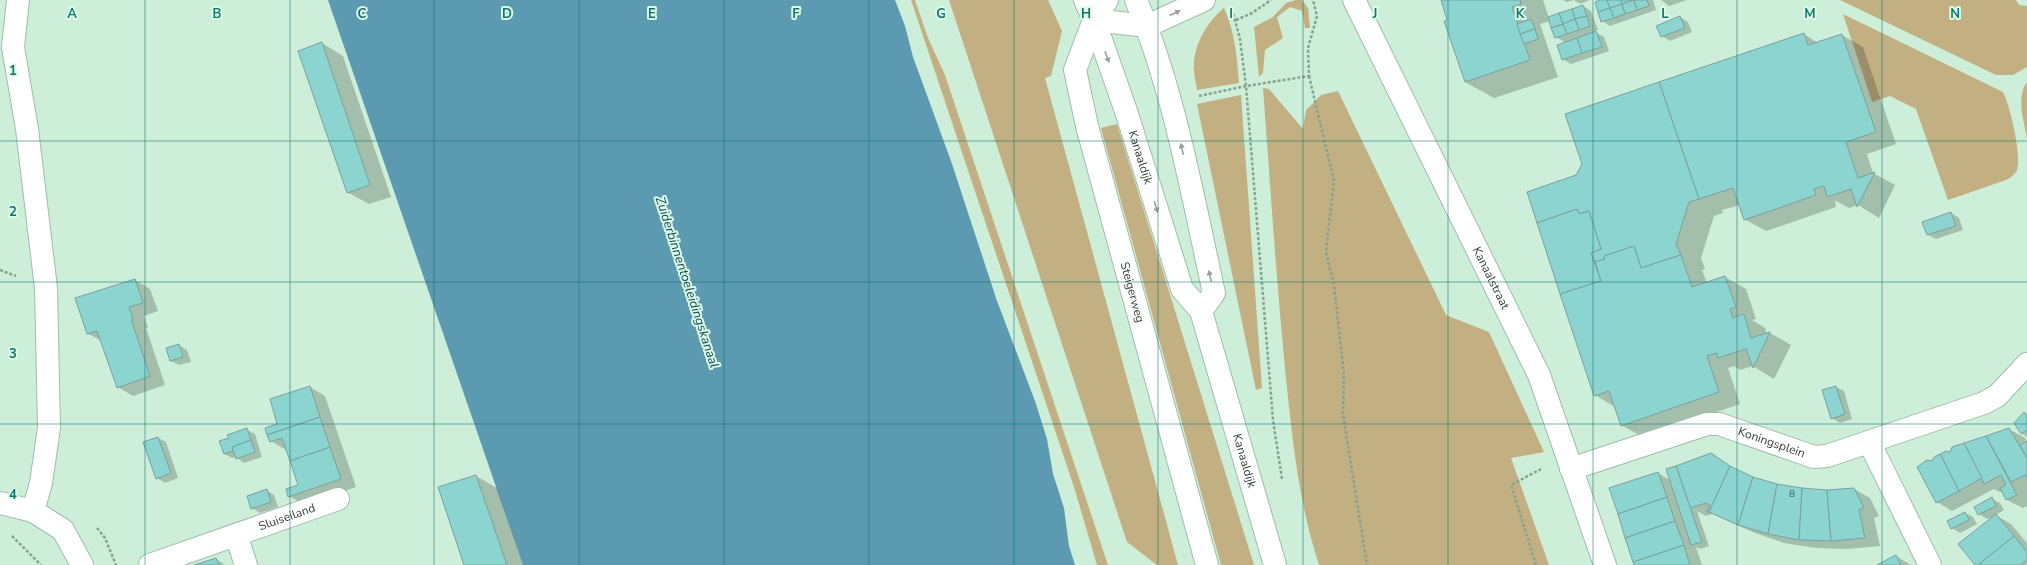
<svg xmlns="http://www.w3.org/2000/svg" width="2027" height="565" viewBox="0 0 2027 565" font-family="'Nunito Sans',sans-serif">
<rect width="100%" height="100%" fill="#cdeed8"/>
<!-- green -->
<g fill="#c3b082">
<path d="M911,0H915L928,38L945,75L1108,565H1097L1074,487Z"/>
<path d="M949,0H1048L1062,31L1051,76L1045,78L1178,565H1157L1127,542Z"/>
<path d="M1296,0H1302L1308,8L1310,28H1305L1302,11L1290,7L1277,17L1283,38L1265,50L1263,73L1259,77L1254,27L1273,17L1286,3Z"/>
<path d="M1840,0H2016L2019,5L2027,6V67L2013,75H1996Z"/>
<path d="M1224,8C1235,32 1237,57 1239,83L1197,90C1196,82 1193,73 1194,65C1194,44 1208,21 1224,8Z"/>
<path d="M1843,14L2003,92C2010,105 2022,157 2017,170C2015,175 2011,177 2006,180L1948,200L1916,109L1890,96L1872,102Z"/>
<path d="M2027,82V139C2024,121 2016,97 2027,82Z"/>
<path d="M1263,88L1269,89L1303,129L1306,110L1321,95L1338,91L1446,315L1489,332L1544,452L1511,458L1549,565H1319C1298,501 1292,435 1285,369C1276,275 1270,182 1263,88Z"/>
<path d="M1241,95L1262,388L1256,390L1197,104Z"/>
<path d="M1117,124L1254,565H1221L1101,128Z"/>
</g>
<!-- water -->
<path fill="#5b9ab1" d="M328,0H895L905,26L913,57L951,161L997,301L1035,401L1047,439L1053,474L1064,508L1069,546L1075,565H523Z"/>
<!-- shadow -->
<g fill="#0003">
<path d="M1442,0H1543L1549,18L1583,6L1591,11L1598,30L1594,31L1604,37L1609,51L1571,64L1563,59L1566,43L1556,37L1550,21L1540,24L1558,77L1494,98L1465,82Z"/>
<path d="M1563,0H1590L1580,4L1574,0L1567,2Z"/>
<path d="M1603,0H1653L1656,10L1610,26L1602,21Z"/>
<path d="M1661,0H1687L1669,6Z"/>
<path d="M1680,17L1688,22L1692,32L1670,41L1662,36Z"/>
<path d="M1804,34L1818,43L1842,35L1863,47L1896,144L1867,154L1873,173L1895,185L1879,218L1858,205L1849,208L1836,201H1835L1836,207L1766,231L1744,219L1740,205L1722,210L1723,213L1714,216L1701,258L1705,269L1702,270L1707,283L1725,277L1746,289L1756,319L1752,320L1765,328L1767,334L1770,333L1791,345L1774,379L1753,366L1740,370L1734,366L1728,368L1740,404L1643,437L1621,425L1615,407L1595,395L1577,176Z"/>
<path d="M322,43L343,56L391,197L369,204L347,192Z"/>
<path d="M1951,213L1959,218L1963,230L1936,239L1928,235Z"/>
<path d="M135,280L150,289L158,311L144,316L148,328H146L165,385L133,396L118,387L102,341L88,334Z"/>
<path d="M179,345L187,350L191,362L179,365L171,361Z"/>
<path d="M310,387L325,396L356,487L305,505L289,496L299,486L286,450L271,441L279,424Z"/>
<path d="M1836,387L1844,391L1852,419L1840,423L1832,418Z"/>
<path d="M2024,413L2027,414V437L2021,433Z"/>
<path d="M2009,429L2025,438L2027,442V506L2023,508L2007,500L2003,491L2000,492L1994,489L1952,511L1937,502L1933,463L1951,454L1953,448Z"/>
<path d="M247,430L255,434L262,457L244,463L236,457L232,458L224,454L230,439Z"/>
<path d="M158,438L166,442L178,478L165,483L157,478Z"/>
<path d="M1711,454L1739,472L1778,486L1826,491L1854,489L1870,498L1879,516L1874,518L1880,546L1847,549L1816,548L1784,543L1755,533L1713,514L1706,516L1697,511L1709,546L1700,549L1696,547L1702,565H1635L1610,489L1658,473L1670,480Z"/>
<path d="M476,476L497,488L523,565H465Z"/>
<path d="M266,490L274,495L278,507L260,513L252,508Z"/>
<path d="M1992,499L2000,503L2004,510L1995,515L2011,524L2027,543V565H1976L1993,517L1987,519L1979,514Z"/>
<path d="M1965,513L1973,517L1977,524L1960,533L1952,528L1948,521Z"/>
<path d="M1896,556L1911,565H1879Z"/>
<path d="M216,559L225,565H198Z"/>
</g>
<!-- building -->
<g fill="#8bd4cf" stroke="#79a29f">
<path d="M1441,0H1520L1521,4L1512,7L1530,60L1465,82L1444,21L1447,20Z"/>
<path d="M1600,0H1607L1610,8L1598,12L1595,2Z"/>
<path d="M1607,0H1621L1622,4L1610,8Z"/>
<path d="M1621,0H1633L1622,4Z"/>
<path d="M1634,0L1637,10L1625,14L1622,4Z"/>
<path d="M1634,0H1647L1649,6L1637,10Z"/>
<path d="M1622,4L1625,14L1614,18L1610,8Z"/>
<path d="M1583,5L1587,16L1575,19L1572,9Z"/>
<path d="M1610,8L1614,18L1601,22L1598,12Z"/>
<path d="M1572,9L1575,19L1563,24L1559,13Z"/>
<path d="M1559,13L1563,24L1551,28L1548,17Z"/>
<path d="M1587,16L1590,26L1579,30L1575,19Z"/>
<path d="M1680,16L1685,28L1661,37L1656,26Z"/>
<path d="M1531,19L1535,29L1520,34L1517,24Z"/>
<path d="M1575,19L1579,30L1567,34L1563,24Z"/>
<path d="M1563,24L1567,34L1555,38L1551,28Z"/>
<path d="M1535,29L1538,39L1524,44L1520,34Z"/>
<path d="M1596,31L1602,47L1582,53L1577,38Z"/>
<path d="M1804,33L1808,45L1842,34L1876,132L1846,142L1858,178L1875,172L1857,207L1851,189L1827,197L1824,186L1814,189L1816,195L1744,220L1733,188L1699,199L1659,82Z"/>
<path d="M1577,38L1582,53L1562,60L1557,45Z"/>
<path d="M322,42L370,185L347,193L298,51Z"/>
<path d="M1659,82L1699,199L1689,202L1676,244L1681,255L1641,268L1634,246L1604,256L1605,259L1595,262L1591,253L1601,249L1589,211L1579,214L1577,209L1537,223L1527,192L1576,175L1582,164L1565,114Z"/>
<path d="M1577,209L1579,214L1589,211L1601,249L1591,253L1601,281L1560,294L1537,223Z"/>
<path d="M1951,212L1956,226L1927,235L1922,222Z"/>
<path d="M1634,246L1641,268L1681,255L1692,287L1725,276L1736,307L1730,309L1733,318L1744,314L1751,338L1770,332L1753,368L1746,349L1718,358L1717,353L1707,356L1719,392L1621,426L1609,391L1594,396L1560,294L1601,281L1595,262L1605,259L1604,256Z"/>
<path d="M135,279L143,303L129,307L133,319H131L150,376L117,388L97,331L87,334L75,298Z"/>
<path d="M179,344L183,357L170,361L166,348Z"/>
<path d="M310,386L320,417L267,435L265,428L277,424L270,399Z"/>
<path d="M1836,386L1845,414L1831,419L1822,390Z"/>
<path d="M2024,412L2027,416V430L2021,434L2014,423Z"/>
<path d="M320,417L330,447L290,461L282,438L270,442L267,435Z"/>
<path d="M247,428L251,440L232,447L233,451L224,454L219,441L229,438L227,435Z"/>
<path d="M2009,428L2027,458V478L2025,475L2011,482L1986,436Z"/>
<path d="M1986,436L2017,495L2006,500L2000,488L2006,485L2001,475L1984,484L1964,443Z"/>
<path d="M158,437L171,473L156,479L143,442Z"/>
<path d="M251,440L255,452L236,459L232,447Z"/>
<path d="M2027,441V458L2020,445Z"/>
<path d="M1964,443L1982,478L1959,491L1940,454L1946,451L1950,452L1952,447Z"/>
<path d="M330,447L341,479L288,497L286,489L298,485L290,461Z"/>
<path d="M1711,453L1730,466L1709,512H1707L1710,505L1706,503L1690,508L1676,466Z"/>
<path d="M1940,454L1959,491L1936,503L1917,467L1927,460L1932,461L1934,457Z"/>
<path d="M1676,466L1702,542L1691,545L1666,469Z"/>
<path d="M1730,466L1753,477L1738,525L1709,512Z"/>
<path d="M1658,472L1667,497L1618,514L1609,488Z"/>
<path d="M476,475L507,565H464L438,487Z"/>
<path d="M1753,477L1777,484L1768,534L1738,525Z"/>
<path d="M1777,484L1802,488L1799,540L1768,534Z"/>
<path d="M1802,488L1827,490L1831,541L1799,540Z"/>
<path d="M1854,488L1864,507L1859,510L1865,538L1831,541L1827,490Z"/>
<path d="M267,489L271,502L251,509L247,496Z"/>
<path d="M1667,497L1675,521L1625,538L1618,514Z"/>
<path d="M1992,497L1996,506L1978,515L1974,507Z"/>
<path d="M1965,512L1969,520L1951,529L1947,521Z"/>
<path d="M1996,514L2014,536L1978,565H1975L1958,544Z"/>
<path d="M1675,521L1684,545L1633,562L1625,538Z"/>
<path d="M2014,536L2027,552V560L2021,565H1978Z"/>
<path d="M1684,545L1690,565H1634L1633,562Z"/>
<path d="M1896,555L1901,565H1877L1890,558Z"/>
<path d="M216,558L219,565H194Z"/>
</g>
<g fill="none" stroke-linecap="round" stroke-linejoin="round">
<defs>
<g id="minor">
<path d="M18,0L13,47L27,129L46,288L49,428L41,483L33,511"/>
<path id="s1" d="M1085,0L1094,20L1127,114L1182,289L1201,311L1275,565"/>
<path id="s2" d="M1107,0L1094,20L1075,70L1087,126L1207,565"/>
<path d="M1136,0C1175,94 1192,194 1214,293L1201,311"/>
<path id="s3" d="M1354,0L1539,375L1605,565"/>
<path d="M1094,20L1147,26L1204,0"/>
<path d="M1869,442L1930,565"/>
<path id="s4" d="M1571,469L1707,424H1719L1814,457L1827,456L1984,403L1997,396L2027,364"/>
<path d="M0,503L33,511L63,530L82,565"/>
<path d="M236,535L246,565"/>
<path id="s5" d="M150,565L338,499"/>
</g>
</defs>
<!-- minor casing -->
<use href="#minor" stroke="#9fbea9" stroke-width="24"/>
<!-- path -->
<g stroke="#89a191" stroke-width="2.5" stroke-dasharray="3 2" stroke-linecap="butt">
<path d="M1232,9L1240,39L1246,86L1273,420L1282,479"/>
<path d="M1236,20L1252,13L1271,0"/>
<path d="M1309,76L1334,181L1326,252L1334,285L1344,375L1343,414L1367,565"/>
<path d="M1199,96L1246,86L1309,76L1308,48L1317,16L1313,0"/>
<path d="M0,270L16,276"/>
<path d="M97,528L105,538L116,565"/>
<path d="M12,536L41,565"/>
<path d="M1536,565L1511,485L1541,469"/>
</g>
<!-- minor -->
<use href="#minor" stroke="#fff" stroke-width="22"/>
</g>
<!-- one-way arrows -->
<defs><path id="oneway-solid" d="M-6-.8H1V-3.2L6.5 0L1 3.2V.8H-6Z"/></defs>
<g fill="#989f9b">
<use href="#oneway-solid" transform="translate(1175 13) rotate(-25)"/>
<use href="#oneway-solid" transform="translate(1107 57) rotate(70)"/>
<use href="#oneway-solid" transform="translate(1182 149) rotate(-103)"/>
<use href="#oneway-solid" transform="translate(1156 207) rotate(73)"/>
<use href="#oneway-solid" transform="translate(1210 276) rotate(-102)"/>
</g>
<!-- grid -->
<path fill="none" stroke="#0f766e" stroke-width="1" stroke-opacity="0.55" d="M145,0V565M290,0V565M434,0V565M579,0V565M724,0V565M869,0V565M1014,0V565M1158,0V565M1303,0V565M1448,0V565M1593,0V565M1737,0V565M1882,0V565M0,141H2027M0,282H2027M0,424H2027"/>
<g text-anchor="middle" stroke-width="4" stroke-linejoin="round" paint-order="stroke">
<!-- number labels -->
<g font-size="10" fill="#48645d">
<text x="1792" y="497">8</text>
</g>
<!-- street labels -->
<g font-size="12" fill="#323f37" stroke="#dbfbe6">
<text dy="4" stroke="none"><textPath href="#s1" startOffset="167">Kanaaldijk</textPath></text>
<text dy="4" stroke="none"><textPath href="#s3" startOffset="310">Kanaalstraat</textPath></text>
<text dy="4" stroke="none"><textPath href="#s2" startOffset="307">Steigerweg</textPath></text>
<text dy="4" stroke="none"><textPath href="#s4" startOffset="211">Koningsplein</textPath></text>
<text dy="4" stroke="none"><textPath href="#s1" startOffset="490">Kanaaldijk</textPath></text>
<text dy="4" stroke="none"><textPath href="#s5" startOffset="145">Sluiseiland</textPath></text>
</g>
<!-- water labels -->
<g font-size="13" font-style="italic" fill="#12485a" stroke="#dbfbe6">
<text transform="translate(688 282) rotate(72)" y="5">Zuiderbinnentoeleidingskanaal</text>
</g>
</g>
<g font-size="13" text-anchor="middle" font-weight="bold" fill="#0f766e" stroke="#dbfbe6" stroke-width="4" stroke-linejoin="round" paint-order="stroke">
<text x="72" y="18">A</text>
<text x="217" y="18">B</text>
<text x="362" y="18">C</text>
<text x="507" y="18">D</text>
<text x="652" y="18">E</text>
<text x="796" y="18">F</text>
<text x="941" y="18">G</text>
<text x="1086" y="18">H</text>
<text x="1231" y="18">I</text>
<text x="1375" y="18">J</text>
<text x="1520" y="18">K</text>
<text x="1665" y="18">L</text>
<text x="1810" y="18">M</text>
<text x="1955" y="18">N</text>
<text x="13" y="75">1</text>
<text x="13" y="216">2</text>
<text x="13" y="358">3</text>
<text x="13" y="499">4</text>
</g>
</svg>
